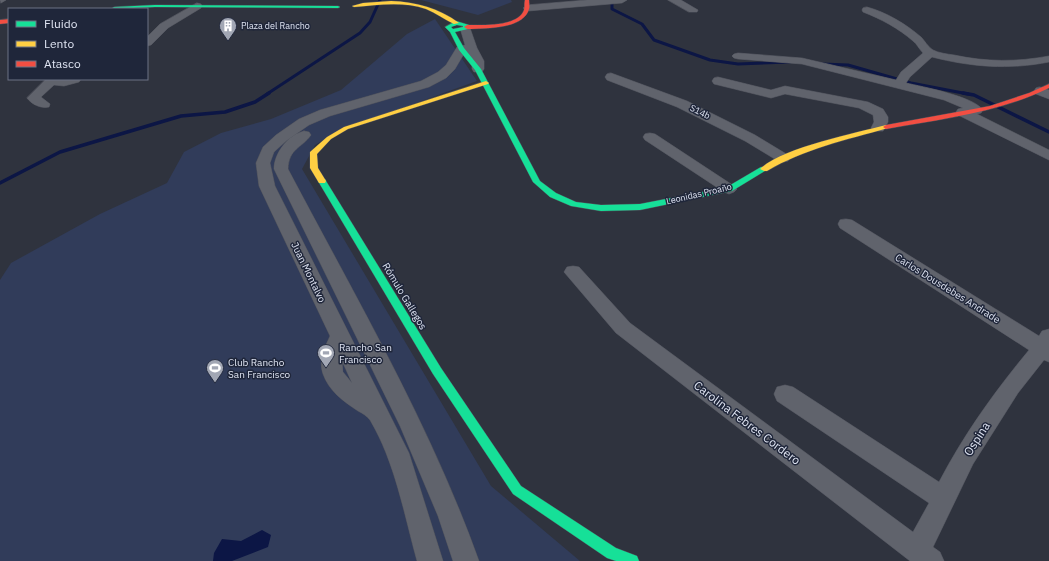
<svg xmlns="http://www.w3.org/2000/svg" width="1049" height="561" viewBox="0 0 1049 561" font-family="'IBM Plex Sans',sans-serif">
<rect width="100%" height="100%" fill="#2f333e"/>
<!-- green -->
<g fill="#313c5a">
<path d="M421,0H511L512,2L478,15Z"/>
<path d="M435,19L477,81L338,131L315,145L302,169L491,486L580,561H0V280L11,263L100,214L167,183L184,152L221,133L271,119L341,90L407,34Z"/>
</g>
<!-- water -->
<path fill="#0c1645" d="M262,530L271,535L268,547L232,561H213L214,553L222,539L241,541Z"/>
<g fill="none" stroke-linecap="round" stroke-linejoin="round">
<!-- stream-far1 -->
<g stroke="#0c1645" stroke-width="3">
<path d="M612,0V9L642,24L654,40L710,60L738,64L790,62"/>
<path d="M822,64L848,65L911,83L968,94"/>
<path d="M267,94L360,33L370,22L380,0"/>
</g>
<!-- stream -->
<g stroke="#0c1645" stroke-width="3.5">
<path d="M963,93L974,95L1049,132"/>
<path d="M0,183L60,152L181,116L225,112L255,102L269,93"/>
</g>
<defs>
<g id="street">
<path d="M0,0H6L1,3Z"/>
<path d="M587,0H627L622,3L528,11L523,8L528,5Z"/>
<path d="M668,0H681L698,10L697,12H689Z"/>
<path d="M197,3L201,4L202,6L201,8L168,28L151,45L147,46V37L160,24Z"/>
<path d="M867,7C886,12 906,24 921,37C925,41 928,47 933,50C939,53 947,54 954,55C986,62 1017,62 1049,56V62C1009,70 971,67 932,57L910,77L906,83C923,87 973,96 983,110L981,113L977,114L1049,150V160L958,115L956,112L958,109L963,108L944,100L802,64L738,59L734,58L732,56L734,54L738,53L802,58L896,80L901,72L923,53C919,49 917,44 913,41C898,28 881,19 863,12L862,10L863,8Z"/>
<path d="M465,25L470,28L477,48L484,61V69L482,72H474L472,69V61L467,52H465L455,69L446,78L429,87L330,116L309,125L286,141L274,152L270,163L275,186L409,453L443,561H417C404,514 395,462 370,420C367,416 362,413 358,411C343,401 329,391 323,374C318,360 325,347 330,336L259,186L256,163L263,147L276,135L299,119L320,110L421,81L438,72L446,65L457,47L465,45L460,28ZM342,361L352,383L343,372Z"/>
<path d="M611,73L687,101L755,135L788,155L790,158L788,161L783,162L778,161L745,141L677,107L607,80L605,77L607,74Z"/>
<path d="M718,77L771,90L785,86L868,102L883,109L888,117V122L883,131H873L871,128L874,122L873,115L859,108L785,94L771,98L714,84L712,81L714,78Z"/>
<path d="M46,79H81L79,82L64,86L54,85L41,97L50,104L49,107C41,109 31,104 27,98Z"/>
<path d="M1040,87L1049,90V99L1036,94L1034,91L1036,88Z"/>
<path d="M304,131L309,132L311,135C301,149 289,148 288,169C356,298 430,424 479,561H453L438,516L400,426L274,169C274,153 288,135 304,131Z"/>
<path d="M650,133L655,134L734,186L737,189L734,192L729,194L724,192L645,140L643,137L645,134Z"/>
<path d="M846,219L852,220L1039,336L1042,331L1049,329V362L1044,360L1018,393L973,464L933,547L940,552L944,561H910L616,333L564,272L567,267L573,266L579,267L630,323L913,532L929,503L777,401L774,394L777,387L785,385L793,387L939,482C964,434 995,391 1029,350L840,228L838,224L840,220Z"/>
</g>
<g id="fast">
<path d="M155,5L338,6L340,7L338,8L155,7L111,9L114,7Z"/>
<path d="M456,21L469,25L468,29L455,32L464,48L481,69L540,181L556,193L576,202L601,205L640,204L727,187L761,167H764L768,169L732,191L640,210L601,211L571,206L550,197L533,182L475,70L459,50L450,32L445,27ZM457,25L463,26V27L453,29L451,27Z"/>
<path d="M319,179H325L326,181L441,368L521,486L616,548L637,556L639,561H616L607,558L513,494L433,374L318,181Z"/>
</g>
<g id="slow">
<path d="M391,1C416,2 439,8 459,23L454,24C445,20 436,13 426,9C404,1 377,5 354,7L352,6L363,3Z"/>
<path d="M486,81L489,83L488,84L348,129L331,139L317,154L318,168L326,181L325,183H319L310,168V152L327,137L344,127Z"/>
<path d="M886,125L889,127L888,128C846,140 804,149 767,171H764L760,169C781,148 856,133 886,125Z"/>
</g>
<g id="jam">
<path d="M525,0H529C529,3 530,7 529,9C523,30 484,28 467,29L464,27L467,25C482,25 518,27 524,10C525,7 524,3 525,0Z"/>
<path d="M9,19V23L0,24V20Z"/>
<path d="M1049,84V88C998,113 941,119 886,129L883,127L886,125L990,106L1029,93Z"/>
</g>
</defs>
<!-- street casing -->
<use href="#street" stroke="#4d505a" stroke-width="1"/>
<!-- fast casing -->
<use href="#fast" stroke="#4d505a" stroke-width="1"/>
<!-- slow casing -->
<use href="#slow" stroke="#4d505a" stroke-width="1"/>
<!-- jam casing -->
<use href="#jam" stroke="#4d505a" stroke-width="1"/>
<!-- street -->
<use href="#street" fill="#60636c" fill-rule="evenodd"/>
<!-- fast -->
<use href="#fast" fill="#16e098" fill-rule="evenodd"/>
<!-- slow -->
<use href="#slow" fill="#ffcf43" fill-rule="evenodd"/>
<!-- jam -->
<use href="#jam" fill="#f24e42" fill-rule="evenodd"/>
</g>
<!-- icons -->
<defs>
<symbol id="building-pin" viewBox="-11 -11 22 30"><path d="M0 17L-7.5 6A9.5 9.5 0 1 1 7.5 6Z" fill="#a2a7b4" stroke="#1f263a"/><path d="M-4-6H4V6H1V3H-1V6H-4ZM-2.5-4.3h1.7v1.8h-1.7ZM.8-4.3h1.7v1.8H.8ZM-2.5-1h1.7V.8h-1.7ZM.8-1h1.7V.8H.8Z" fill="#fff"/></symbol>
<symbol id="stadium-pin" viewBox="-11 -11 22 30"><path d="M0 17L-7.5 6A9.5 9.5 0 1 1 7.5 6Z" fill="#a2a7b4" stroke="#1f263a"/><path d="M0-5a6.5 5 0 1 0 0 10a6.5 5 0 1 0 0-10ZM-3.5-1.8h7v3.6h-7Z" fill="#fff"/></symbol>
</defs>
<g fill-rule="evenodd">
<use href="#building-pin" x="218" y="16" width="20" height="27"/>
<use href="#stadium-pin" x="316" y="343" width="20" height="27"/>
<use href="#stadium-pin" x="205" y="358" width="20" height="27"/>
</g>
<g text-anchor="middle" stroke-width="3" stroke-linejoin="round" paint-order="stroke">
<!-- far-poi labels -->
<g font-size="9" fill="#e0e5f3" stroke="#1f263a" text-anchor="start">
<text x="241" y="29">Plaza del Rancho</text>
</g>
<!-- far-street labels -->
<g font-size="9" fill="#e0e5f3" stroke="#1f263a">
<text transform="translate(700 112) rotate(26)" y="3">S14b</text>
<text transform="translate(699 194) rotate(-13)" y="3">Leonidas Proaño</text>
</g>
<!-- street labels -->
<g font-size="10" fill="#e0e5f3" stroke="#1f263a">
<text transform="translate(309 272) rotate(64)" y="4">Juan Montalvo</text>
<text transform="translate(948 288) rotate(32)" y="4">Carlos Dousdebes Andrade</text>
<text transform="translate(405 296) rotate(59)" y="4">Rómulo Gallegos</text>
</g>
<!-- poi labels -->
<g font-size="10" fill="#e0e5f3" stroke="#1f263a" text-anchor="start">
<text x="339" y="351">Rancho San<tspan x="339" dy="12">Francisco</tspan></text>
<text x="228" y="366">Club Rancho<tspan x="228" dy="12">San Francisco</tspan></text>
</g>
<!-- near-street labels -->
<g font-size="12" fill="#e0e5f3" stroke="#1f263a">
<text transform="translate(747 423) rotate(37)" y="4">Carolina Febres Cordero</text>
<text transform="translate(977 439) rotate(-57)" y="4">Ospina</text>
</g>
</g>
<!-- legend -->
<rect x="8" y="8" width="140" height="72" fill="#1f263a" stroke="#6c7284"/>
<rect x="16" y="21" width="20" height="6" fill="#16e098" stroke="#6c7284"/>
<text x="44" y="28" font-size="12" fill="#e0e5f3">Fluido</text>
<rect x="16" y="41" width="20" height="6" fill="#ffcf43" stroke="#6c7284"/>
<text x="44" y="48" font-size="12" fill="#e0e5f3">Lento</text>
<rect x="16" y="61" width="20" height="6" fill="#f24e42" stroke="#6c7284"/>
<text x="44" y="68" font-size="12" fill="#e0e5f3">Atasco</text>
</svg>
